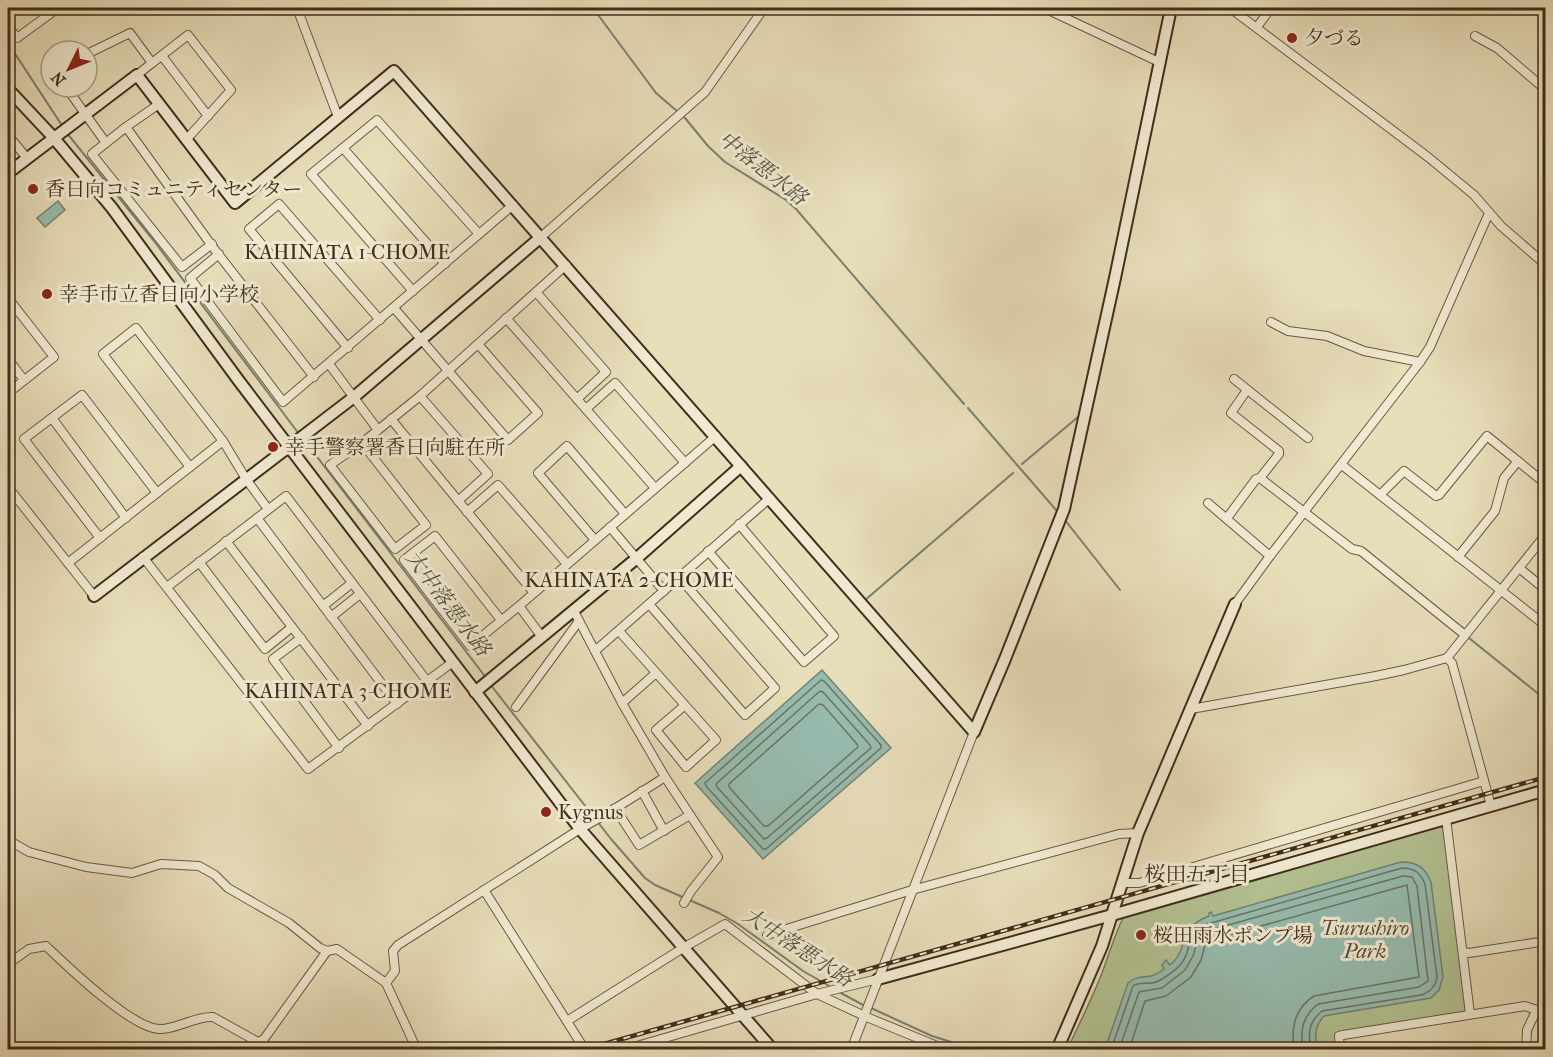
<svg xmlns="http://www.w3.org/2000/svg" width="1553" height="1057" viewBox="0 0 1553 1057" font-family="'IM FELL French Canon','Noto Serif JP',serif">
<rect width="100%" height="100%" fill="#e8deba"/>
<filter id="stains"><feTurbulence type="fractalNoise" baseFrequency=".00333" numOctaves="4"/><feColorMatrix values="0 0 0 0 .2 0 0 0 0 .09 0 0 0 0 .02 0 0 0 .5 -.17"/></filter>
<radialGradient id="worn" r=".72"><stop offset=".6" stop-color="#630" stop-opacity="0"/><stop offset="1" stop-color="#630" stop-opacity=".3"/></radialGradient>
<!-- green -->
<path fill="#b3c292" stroke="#7a7856" stroke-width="1.5" d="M1440,826L1444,829L1466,1010L1464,1013L1335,1034L1337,1049L1067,1050C1079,1024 1092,999 1102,973C1106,963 1119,922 1124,917Z"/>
<!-- water -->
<g fill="#97bcaf" stroke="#748373" stroke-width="1.5">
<path d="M58,201L65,210L45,227L37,218Z"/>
<path d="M822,670L891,748L763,859L695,783Z"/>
<path d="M1401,862C1417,862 1425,867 1431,882L1443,977L1439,990L1431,998L1324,1016C1314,1027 1315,1035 1317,1049H1105L1128,983C1141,972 1149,982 1164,969L1162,965L1166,960L1170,965C1190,949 1176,928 1209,916V913L1211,912L1213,916Z"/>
</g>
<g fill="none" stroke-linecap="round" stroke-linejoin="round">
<!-- shore -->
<g stroke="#6c7464" stroke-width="1.5">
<path d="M821,680L824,681L881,745V748L766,849H763L706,786L705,783Z"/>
<path d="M820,691L823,692L870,745L871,748L767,838L764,839L717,787L716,784Z"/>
<path d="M819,704L823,705L857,744L858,747L768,826H764L729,787V784Z"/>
<path d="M1111,1050L1133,986C1140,981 1148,985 1156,982C1162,980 1176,970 1180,965C1193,952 1183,938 1204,925L1402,868C1414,868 1420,872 1425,884L1437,977C1436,986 1430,992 1421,995L1322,1011C1308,1023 1308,1033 1311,1050"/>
<path d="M1119,1050L1139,992L1162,988L1185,970L1193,956L1198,940L1207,931L1403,876L1412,877L1417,886L1428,981L1419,987L1318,1004C1302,1017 1300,1030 1303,1050"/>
<path d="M1129,1050L1145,1001L1166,996L1191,977L1201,960L1205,945L1211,940L1407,885L1419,977L1314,996C1294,1009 1291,1028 1294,1050"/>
</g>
<!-- stream -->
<g stroke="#748373" stroke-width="2">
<path d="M593,8L656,93L685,118L708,146L725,162L786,200L796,209L964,404"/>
<path d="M8,43L63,127"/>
<path d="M66,132L154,241L299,434"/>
<path d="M968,408L1056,510"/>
<path d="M305,441L487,679"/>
<path d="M1022,464L1078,417"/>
<path d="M1065,520L1120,590"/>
<path d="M864,601L1013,473"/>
<path d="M1469,638L1546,700"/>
<path d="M490,684L611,839L645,878L655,885L719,913L738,924L803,971L831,987"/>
<path d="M839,992L865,1006"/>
<path d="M871,1008L932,1036L977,1050"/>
</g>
<defs>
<g id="street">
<path d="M297,8L338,117"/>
<path d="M1044,8L1159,62"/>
<path d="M1230,8L1428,157L1474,195L1501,226L1546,265"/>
<path d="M8,26L17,38L58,8"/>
<path d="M1257,27L1271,8"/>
<path d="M1475,36L1497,48L1546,90"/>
<path d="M87,54L130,33L152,63L137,75"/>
<path d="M162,56L208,116"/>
<path d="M152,63L188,35L231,90L186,140"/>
<path d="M66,87L106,143"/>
<path d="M159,104L126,127L215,250L314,377"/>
<path d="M8,106L15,98"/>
<path d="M126,127L92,154L182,267L212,244"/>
<path d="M8,135L26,157"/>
<path d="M343,148L445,264"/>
<path d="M541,237L705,92L764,8"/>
<path d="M219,254L190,278L283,402L513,205"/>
<path d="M413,291L311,174L377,120L479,234"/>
<path d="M536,292L606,372L577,399"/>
<path d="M8,298L54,357L8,393"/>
<path d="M394,308L508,440L538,413L478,344"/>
<path d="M506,318L655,488"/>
<path d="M1271,322L1288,331L1327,336L1364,351L1420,362"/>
<path d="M348,348L249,229L279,204L380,320"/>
<path d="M8,359L24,380"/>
<path d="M329,364L378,430"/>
<path d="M1234,379L1308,438"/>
<path d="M1247,390L1231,413L1279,451V454L1260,478"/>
<path d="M420,396L488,474L458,501"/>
<path d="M586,409L615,383L685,463"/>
<path d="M52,418L126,518"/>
<path d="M391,419L534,593"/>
<path d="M362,443L330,465L395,549L426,525L362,443L420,396L566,265"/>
<path d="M1342,465L1546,626"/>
<path d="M190,467L103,354L136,328L223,441L246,479L268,509"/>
<path d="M8,487L94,596"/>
<path d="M1380,495L1404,471L1436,496L1439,495L1487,436L1546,484"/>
<path d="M1208,503L1270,556"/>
<path d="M467,512L498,485L567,564"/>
<path d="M257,518L397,704"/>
<path d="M1227,518L1256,479L1260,478L1352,549L1361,551L1465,635"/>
<path d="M610,527L664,591"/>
<path d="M100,538L24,439L82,395L157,493"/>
<path d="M595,540L538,473L567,446L625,514"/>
<path d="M226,541L368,726"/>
<path d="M708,551L804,662L834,636L739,524"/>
<path d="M143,557L308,769L453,662"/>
<path d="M1458,557L1495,511L1504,478L1518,461"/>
<path d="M199,562L265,649L292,627"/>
<path d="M68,563L223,441"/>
<path d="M1519,568L1546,590"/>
<path d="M167,587L286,496L427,681"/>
<path d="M649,604L745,715L775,688L679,577"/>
<path d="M1235,604L1270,556L1420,362L1430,347L1489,213"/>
<path d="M323,606L352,583"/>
<path d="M519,606L542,637"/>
<path d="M574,611L622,703L665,777"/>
<path d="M331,617L360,594"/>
<path d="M501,620L435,536L404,560L470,646L519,606L716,436"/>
<path d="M619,631L716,740L686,767L656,730L684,706"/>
<path d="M301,638L273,659L339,748"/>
<path d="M595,651L770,498"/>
<path d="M1447,658L1452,663L1491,806"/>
<path d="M622,703L656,673"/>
<path d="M516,707L579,621"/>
<path d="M1191,709L1376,676L1404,670L1447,658L1546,534"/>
<path d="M642,791L664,831"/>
<path d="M1446,818L1470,1014"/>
<path d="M8,840L29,852L86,867L132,873L161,864L199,866L215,875L228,888L289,923L320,948L327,951L337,949L386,983L417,1050"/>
<path d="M1122,883H1139L1484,781"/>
<path d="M484,890L585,1050"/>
<path d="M684,903L691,891L718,857L690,815"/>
<path d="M767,935L912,890L1119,834L1138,833"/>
<path d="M1463,952L1469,953L1546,941"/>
<path d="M8,964L29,949L46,946C67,966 132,1029 160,1029C178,1029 195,1016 213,1017L258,1042L264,1039L327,951"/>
<path d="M386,983L395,971L393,951L398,945L580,829C609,813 637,795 665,777L690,815L639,845L615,808"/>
<path d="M567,1021L683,948L725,924L817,994L869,1018L942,1048"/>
<path d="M623,1050L817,994L878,979"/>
<path d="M851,1050L974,732"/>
<path d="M1340,1050L1339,1036L1343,1035L1525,1006L1546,1013"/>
<path d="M1526,1050L1527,1030L1536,1011"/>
</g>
<g id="secondary">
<path d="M8,89L53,137L112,208L239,381L580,829L773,1050"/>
<path d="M8,173L137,75L235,203L394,71L974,732L1005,659L1064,509L1115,278L1171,8"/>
<path d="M94,596L354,397L541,237"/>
<path d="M475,692L637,558L741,466"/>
<path d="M878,979L1112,915L1546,790"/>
<path d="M1057,1050L1102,946L1138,833L1235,604"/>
</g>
</defs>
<!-- street casing -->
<use href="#street" stroke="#6a5942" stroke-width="10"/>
<!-- secondary casing -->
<use href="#secondary" stroke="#402d1a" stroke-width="14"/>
<!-- street -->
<use href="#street" stroke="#f0ead2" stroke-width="8"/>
<!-- secondary -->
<use href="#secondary" stroke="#f0ead2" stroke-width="10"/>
<defs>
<path id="rail" d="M583,1050L1546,777"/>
</defs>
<!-- rail casing -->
<use href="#rail" stroke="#402d1a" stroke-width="4.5"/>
<!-- rail -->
<use href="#rail" stroke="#f0ead2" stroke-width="2" stroke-dasharray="7" stroke-linecap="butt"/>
</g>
<!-- markers -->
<g fill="#8f2418" stroke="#f0ead2" stroke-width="2">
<circle cx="1292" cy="38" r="6"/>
<circle cx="33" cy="189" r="6"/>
<circle cx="47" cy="294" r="6"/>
<circle cx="273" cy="447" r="6"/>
<circle cx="546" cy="812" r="6"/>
<circle cx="1141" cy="935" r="6"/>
</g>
<g text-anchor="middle" stroke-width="6" stroke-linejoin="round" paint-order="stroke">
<!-- poi labels -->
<g font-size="20" fill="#402d1a" stroke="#f0ead2" text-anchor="start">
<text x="1304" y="45">夕づる</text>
<text x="45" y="196">香日向コミュニティセンター</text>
<text x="59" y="301">幸手市立香日向小学校</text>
<text x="285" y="454">幸手警察署香日向駐在所</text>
<text x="558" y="819">Kygnus</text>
<text x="1153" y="942">桜田雨水ポンプ場</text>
</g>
<!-- park labels -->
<g font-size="20" font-style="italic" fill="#574b32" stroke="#f0ead2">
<text x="1365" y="935">Tsurushiro<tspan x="1365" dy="23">Park</tspan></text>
</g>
<!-- water labels -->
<g font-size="21" font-style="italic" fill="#56513f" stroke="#f0ead2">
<text transform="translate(763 168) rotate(38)" y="7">中落悪水路</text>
<text transform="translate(448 603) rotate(53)" y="7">大中落悪水路</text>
<text transform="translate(798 947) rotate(33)" y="7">大中落悪水路</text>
</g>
<!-- neighbourhood labels -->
<g font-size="21" fill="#402d1a" stroke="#f0ead2">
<text x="347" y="259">KAHINATA 1-CHOME</text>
<text x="629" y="587">KAHINATA 2-CHOME</text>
<text x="348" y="698">KAHINATA 3-CHOME</text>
<text x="1197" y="881">桜田五丁目</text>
</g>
</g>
<!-- margin -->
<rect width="1553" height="1057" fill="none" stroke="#e8deba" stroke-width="30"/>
<rect x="9" y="9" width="1535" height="1039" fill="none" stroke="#402d1a" stroke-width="3"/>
<rect x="15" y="15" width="1523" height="1027" fill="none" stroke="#402d1a" stroke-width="1.5"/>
<!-- north arrow -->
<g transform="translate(69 69) rotate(227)"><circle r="28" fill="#f0ead2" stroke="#aa9e88" stroke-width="1.5"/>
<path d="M0-4.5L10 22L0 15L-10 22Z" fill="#8f2418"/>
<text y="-9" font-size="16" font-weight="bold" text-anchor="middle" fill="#402d1a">N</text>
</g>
<rect width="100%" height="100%" filter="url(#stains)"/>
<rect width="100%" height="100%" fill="url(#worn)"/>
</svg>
